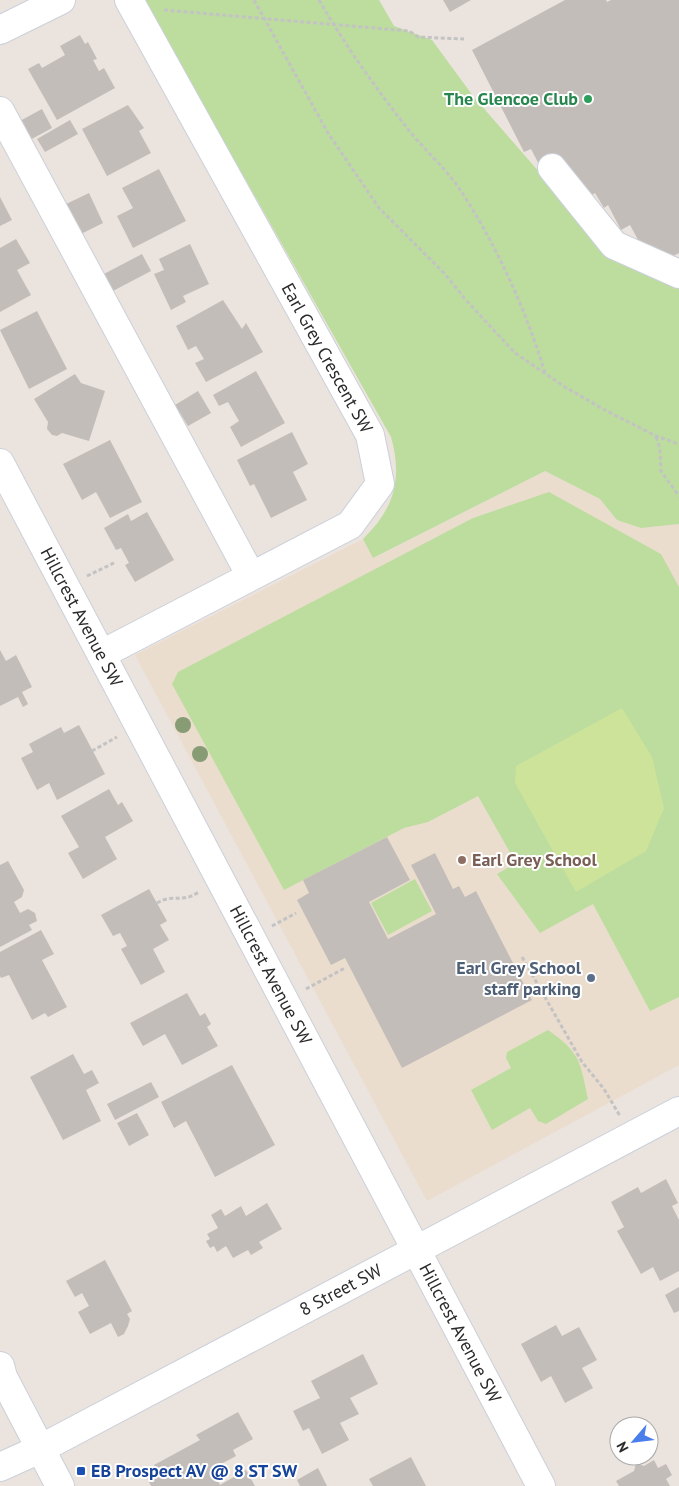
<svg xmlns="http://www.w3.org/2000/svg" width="679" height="1486" viewBox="0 0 679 1486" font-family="'PT Sans',sans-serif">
<rect width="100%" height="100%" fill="#ebe3dd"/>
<!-- education -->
<path fill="#ebddce" d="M545,471L600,499L617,520L641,528L679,524V1065L427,1201L135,655L363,539L374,558Z"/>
<!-- green -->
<g fill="#bcdd9e">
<path d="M144,0H379L394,26L432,40L473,96L608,251L679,288V524L641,528L617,520L600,499L545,471L373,558L363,539C394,509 403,479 391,437Z"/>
<path d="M549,492L661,554L679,587V997L650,1011L593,904L540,933L497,874L516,863L478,796L428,822L404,828L284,890L172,684L178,672L473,518Z"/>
<path d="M415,879L432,911L388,935L371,903Z"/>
<path d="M548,1030C581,1053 580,1062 588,1099L546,1124L538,1121L530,1108L492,1130L471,1090L511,1068L506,1058L507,1052Z"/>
</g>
<!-- pitch -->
<path fill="#cee39a" d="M622,708L652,757L664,808L646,851L576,892L515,783L516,766Z"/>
<!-- building -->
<g fill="#c3bdb9">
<path d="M443,0H471L450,12Z"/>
<path d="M565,0H606L607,2L611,0H679V253L662,262L652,245L643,249L630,225L621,230L608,205L604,208L595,193L588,198L543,172L531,149L524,152L472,50Z"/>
<path d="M80,35L85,44L88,42L97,59L93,60L99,71L104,68L115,88L57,120L28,69L39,63L42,68L65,55L60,46Z"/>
<path d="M128,105L144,128L139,131L151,153L107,176L82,129Z"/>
<path d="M42,109L52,128L28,141L18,122Z"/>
<path d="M70,120L78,134L45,152L37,139Z"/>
<path d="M159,169L186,221L133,248L117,216L133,208L122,188Z"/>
<path d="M89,193L103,223L75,237L60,207Z"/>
<path d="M0,197L12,220L0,226Z"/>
<path d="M16,239L30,263L17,270L31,295L0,312V248Z"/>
<path d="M190,244L209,284L183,296L186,302L171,310L154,274L164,270L159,259Z"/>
<path d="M142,254L151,271L111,292L102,275Z"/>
<path d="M223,300L242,329L246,323L263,352L206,382L195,363L204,359L196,346L188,350L176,326Z"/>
<path d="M37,311L67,369L29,389L0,330Z"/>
<path d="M256,371L285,423L241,447L230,427L239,421L228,402L219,406L213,395Z"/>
<path d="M75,374L81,383L105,391L89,441L62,433L57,436L52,435L47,429L48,422L34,399Z"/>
<path d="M198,391L211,413L188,426L175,405Z"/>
<path d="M292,432L308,464L293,472L307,500L271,518L254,484L250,486L237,460Z"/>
<path d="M110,440L142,502L110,518L96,492L82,500L63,464Z"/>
<path d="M147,512L174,560L135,582L125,565L129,563L121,548L116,550L104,528L128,514L131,521Z"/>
<path d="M0,650L6,661L16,655L32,687L22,692L28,704L23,707L18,697L0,706Z"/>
<path d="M79,725L105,774L57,800L49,783L37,790L21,758L33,752L29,744L61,727L64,733Z"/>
<path d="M109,789L118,805L122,802L133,821L105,837L117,859L83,879L68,853L79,847L61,816Z"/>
<path d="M387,837L410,880L369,902L388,939L436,914L411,865L435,853L453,889L459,886L465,897L476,891L532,1000L402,1068L345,958L331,965L297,900L309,893L303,880Z"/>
<path d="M8,861L24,890L22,897L14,902L20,913L28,909L35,913L37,921L29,925L32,930L0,947V865Z"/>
<path d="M149,889L167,921L160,925L169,940L153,949L165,972L141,985L121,949L127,946L120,933L113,936L101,915Z"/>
<path d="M41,930L54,954L42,960L67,1007L48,1017L45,1013L32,1020L9,975L1,978L0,976V952Z"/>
<path d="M187,993L200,1016L205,1013L211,1024L207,1027L218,1046L182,1065L165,1034L143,1046L130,1023Z"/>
<path d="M73,1054L84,1074L92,1070L99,1083L86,1090L101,1121L63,1140L30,1077Z"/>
<path d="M232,1065L275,1145L215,1177L186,1121L174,1128L161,1102Z"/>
<path d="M151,1082L159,1097L115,1120L107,1104Z"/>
<path d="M137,1113L149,1135L129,1146L117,1123Z"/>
<path d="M666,1179L678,1203L672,1206L679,1220V1271L660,1281L653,1267L641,1274L617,1231L624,1227L611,1202L638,1187L641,1193Z"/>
<path d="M267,1203L282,1229L259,1242L263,1248L251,1255L248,1250L233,1258L226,1246L217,1252L214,1246L210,1248L206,1241L210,1239L207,1234L218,1228L211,1215L221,1209L225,1216L241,1206L246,1216Z"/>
<path d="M105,1260L132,1311L127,1314L130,1319L128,1326L124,1334L118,1337L111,1323L90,1334L78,1312L89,1306L82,1293L75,1297L66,1281Z"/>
<path d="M679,1287V1311L674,1313L665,1295Z"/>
<path d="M556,1325L562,1336L579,1327L597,1360L582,1368L593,1388L565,1403L551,1376L541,1382L521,1344Z"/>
<path d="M363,1354L378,1384L350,1398L359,1414L340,1423L349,1440L322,1454L309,1428L303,1431L293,1411L320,1398L311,1381Z"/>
<path d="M238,1412L253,1439L233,1450L236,1456L212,1469L220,1485L246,1470L255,1486H151L147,1478L158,1472L154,1465L200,1440L196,1435Z"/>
<path d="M411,1457L426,1486H373L369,1479Z"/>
<path d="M654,1460L658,1468L666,1464L672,1475L666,1479L670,1486H619L616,1481L634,1471L636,1463L644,1466Z"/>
<path d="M318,1468L327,1486H300L297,1480Z"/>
</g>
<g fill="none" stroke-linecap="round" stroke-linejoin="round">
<defs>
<g id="minor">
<path d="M0,30L61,0"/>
<path d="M0,111L251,576"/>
<path d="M552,168L614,245L679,274"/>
<path id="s1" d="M0,463L541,1486"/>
<path d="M102,654L350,525L380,484L370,435L129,0"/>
<path d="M0,1366L3,1377L60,1486"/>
<path id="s2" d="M0,1467L40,1449L679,1111"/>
</g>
</defs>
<!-- minor casing -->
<use href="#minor" stroke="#cbd0da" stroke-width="30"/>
<!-- path -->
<g stroke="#c3c3c3" stroke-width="3" stroke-dasharray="4 2.5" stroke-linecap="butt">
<path d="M254,0L328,133L379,208L445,274L465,299L515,353L565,387L603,409L656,436L679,444"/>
<path d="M319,0C345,45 375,87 407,128C424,150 446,168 461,191C497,246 526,310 545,373"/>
<path d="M164,10L409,31L418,37L464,39"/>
<path d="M656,437L660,449L661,471L679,496"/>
<path d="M87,576L116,562"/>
<path d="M92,751L117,737"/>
<path d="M157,903C174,893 180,904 199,892"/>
<path d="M272,926L296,913"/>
<path d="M522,957L582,1062L604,1089L620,1116"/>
<path d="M306,989L345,968"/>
</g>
<!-- minor -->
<use href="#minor" stroke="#fff" stroke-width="28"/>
</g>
<!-- trees -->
<g fill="#879b75">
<circle cx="183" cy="725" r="8"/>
<circle cx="200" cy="754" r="8"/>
</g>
<!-- markers -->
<circle fill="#2e9e5b" stroke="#fff" stroke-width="2" cx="588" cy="99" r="5"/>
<circle fill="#8d6e63" stroke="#fff" stroke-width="2" cx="462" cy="860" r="5"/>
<circle fill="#5c6f8a" stroke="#fff" stroke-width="2" cx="591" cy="978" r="5"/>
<rect fill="#1a4fb4" stroke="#fff" stroke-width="2" x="76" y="1466" width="10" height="10" rx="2.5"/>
<g text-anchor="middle" stroke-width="4" stroke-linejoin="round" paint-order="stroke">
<!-- leisure labels -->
<g font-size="18" font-weight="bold" fill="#27864d" stroke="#fff" text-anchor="end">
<text x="578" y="105">The Glencoe Club</text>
</g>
<!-- street labels -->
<g font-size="18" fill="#2a2a2a" stroke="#fff">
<text transform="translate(327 358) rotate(61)" y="6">Earl Grey Crescent SW</text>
<text dy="6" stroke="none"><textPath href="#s1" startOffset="174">Hillcrest Avenue SW</textPath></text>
<text dy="6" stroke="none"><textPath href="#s1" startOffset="579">Hillcrest Avenue SW</textPath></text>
<text dy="6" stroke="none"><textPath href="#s2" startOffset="384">8 Street SW</textPath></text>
<text dy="6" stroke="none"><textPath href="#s1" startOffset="984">Hillcrest Avenue SW</textPath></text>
</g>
<!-- education labels -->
<g font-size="18" font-weight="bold" fill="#785e54" stroke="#fff" text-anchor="start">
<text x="472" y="866">Earl Grey School</text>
</g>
<!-- service labels -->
<g font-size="18" font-weight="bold" fill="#4e5e75" stroke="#fff" text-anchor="end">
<text x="581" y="974">Earl Grey School<tspan x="581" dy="21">staff parking</tspan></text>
</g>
<!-- transit labels -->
<g font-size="18" font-weight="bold" fill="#164399" stroke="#fff" text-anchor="start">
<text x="91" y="1477">EB Prospect AV @ 8 ST SW</text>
</g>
</g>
<!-- north arrow -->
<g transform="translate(634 1441) rotate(242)"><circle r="24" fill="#ffffff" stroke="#aaaaaa"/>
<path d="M0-4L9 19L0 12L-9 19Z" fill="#4a7eea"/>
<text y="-8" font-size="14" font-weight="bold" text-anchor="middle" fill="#2a2a2a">N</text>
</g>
</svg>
